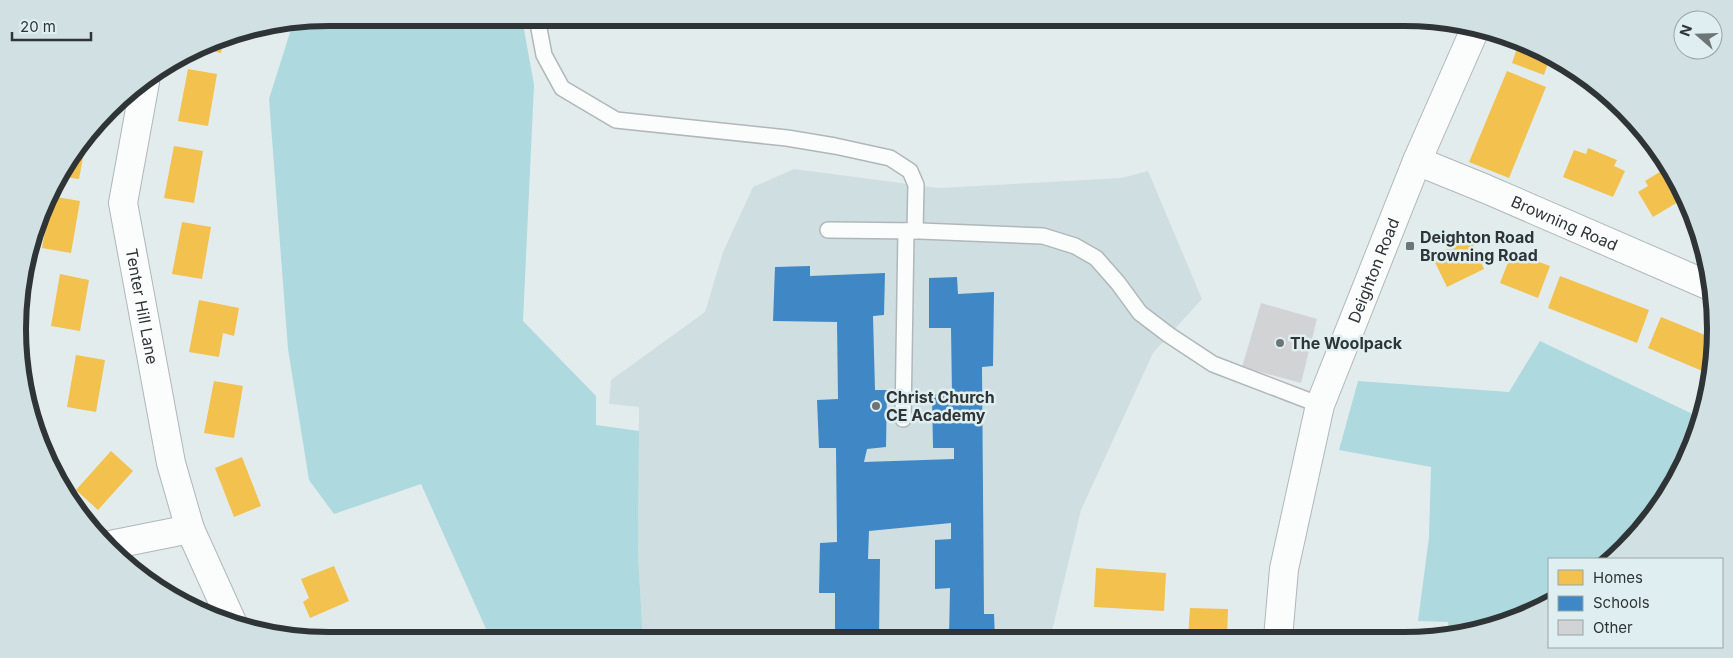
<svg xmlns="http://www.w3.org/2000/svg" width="1733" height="658" viewBox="0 0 1733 658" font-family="Inter,sans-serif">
<rect width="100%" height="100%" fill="#e3eced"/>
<!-- built -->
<path fill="#cfdfe1" d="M794,169L939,188L1121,178L1148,171L1202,299L1153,353L1081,510L1050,639L643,640L638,554L639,407L609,404L611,380L705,312L723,252L753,187Z"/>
<!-- green -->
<g fill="#aed9de">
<path d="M329,18H522L534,85L523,321L596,396V425L639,431L638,554L643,640H491L421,484L334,514L309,480L288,349L269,99L293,23Z"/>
<path d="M1540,341L1701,418L1663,502L1613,559H1549V603L1542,609L1449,636L1448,622L1418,621L1429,537L1431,467L1339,450L1358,381L1509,392Z"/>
</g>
<!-- homes -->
<g fill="#f2c14e">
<path d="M224,37L221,53L202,49Z"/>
<path d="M1518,45L1549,60L1544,75L1512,63Z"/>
<path d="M188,69L217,74L208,126L178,121Z"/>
<path d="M1507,71L1546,87L1509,178L1469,162Z"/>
<path d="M86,141L79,179L58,176L59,174Z"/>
<path d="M174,146L203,151L194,203L164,198Z"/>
<path d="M1588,148L1617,160L1614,166L1625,171L1613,197L1563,177L1574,150L1586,154Z"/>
<path d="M1668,167L1674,174L1683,199L1653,217L1638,192L1648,186L1645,181Z"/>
<path d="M51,196L80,201L71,253L42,248Z"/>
<path d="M182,222L211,227L202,279L172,274Z"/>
<path d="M1470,238L1484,269L1447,287L1432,256Z"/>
<path d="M1512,252L1550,266L1538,298L1500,283Z"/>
<path d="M60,274L89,280L80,331L51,326Z"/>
<path d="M1560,276L1649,310L1637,343L1548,308Z"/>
<path d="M199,300L239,308L234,336L223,333L219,357L189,352Z"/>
<path d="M1661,317L1710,337L1707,373L1648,348Z"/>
<path d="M76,355L105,360L96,412L67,407Z"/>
<path d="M214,381L243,386L234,438L204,433Z"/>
<path d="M111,451L133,471L98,510L76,490Z"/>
<path d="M242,457L261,506L234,517L215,468Z"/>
<path d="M334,566L349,601L310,618L303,602L309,598L301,579Z"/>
<path d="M1096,568L1166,573L1164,611L1094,607Z"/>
<path d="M1190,608L1228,609L1227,638H1188Z"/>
</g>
<!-- schools -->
<path fill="#3f88c5" d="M810,266V276L885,273L884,315L873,316L875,390H887L886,447L867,449L864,462L954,459V448H933L932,394L952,395L951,328H929V278L957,277L958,294L994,292L993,366L982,367L984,614H994L995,639H949L950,588L935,589V540L951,539V523L869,531L868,559H880L879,639H835V593H819L820,543L837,542L836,448H819L817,400L838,399L837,322L773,321L775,267Z"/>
<!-- building -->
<path fill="#d1d3d4" d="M1261,303L1317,319L1301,383L1242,367Z"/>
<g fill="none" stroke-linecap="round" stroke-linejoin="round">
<defs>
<g id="lane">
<path d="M537,18L544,55L562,88L616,120L787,138L835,146L890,158L910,171L916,185L915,231"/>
<path d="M828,230L920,231L1043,236L1075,246L1096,258L1118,283L1140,313L1169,335L1213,364L1320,405"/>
<path d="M903,419L906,231"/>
</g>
<g id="street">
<path id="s1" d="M145,82L123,203L171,463L190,529"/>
<path id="s2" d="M1417,161L1486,189L1712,287"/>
<path d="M110,545L190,529L232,622"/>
<path id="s3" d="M1278,638L1284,569L1320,405L1417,161L1476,27"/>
</g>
</defs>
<!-- lane casing -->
<use href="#lane" stroke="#b0b7b8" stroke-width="18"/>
<!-- street casing -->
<use href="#street" stroke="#b0b7b8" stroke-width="30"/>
<!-- lane -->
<use href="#lane" stroke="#fbfcfc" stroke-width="15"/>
<!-- street -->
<use href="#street" stroke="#fbfcfc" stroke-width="28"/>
</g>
<!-- markers -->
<g fill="#6e7576" stroke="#dfeff1" stroke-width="2">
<rect x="1405" y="241" width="10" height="10" rx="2.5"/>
<circle cx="1280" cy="343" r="5"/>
<circle cx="876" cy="406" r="5"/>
</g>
<g text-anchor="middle" stroke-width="5" stroke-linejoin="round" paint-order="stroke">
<!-- street labels -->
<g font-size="16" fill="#2f3536" stroke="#dfeff1">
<text dy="6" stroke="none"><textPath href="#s2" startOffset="160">Browning Road</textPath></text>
<text dy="6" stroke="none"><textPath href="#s3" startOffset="382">Deighton Road</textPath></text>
<text dy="6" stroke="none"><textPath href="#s1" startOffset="228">Tenter Hill Lane</textPath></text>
</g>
<!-- poi labels -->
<g font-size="16" font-weight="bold" fill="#2f3536" stroke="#dfeff1" text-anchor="start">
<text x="1420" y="243">Deighton Road<tspan x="1420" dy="18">Browning Road</tspan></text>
<text x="1290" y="349">The Woolpack</text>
<text x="886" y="403">Christ Church<tspan x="886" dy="18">CE Academy</tspan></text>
</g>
</g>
<!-- crop -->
<path d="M0 0H1733V658H0ZM329 26H1404A303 303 0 0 1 1707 329V329A303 303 0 0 1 1404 632H329A303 303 0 0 1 26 329V329A303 303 0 0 1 329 26Z" fill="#d1e0e2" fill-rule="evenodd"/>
<path fill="none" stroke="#2f3536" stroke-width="6" d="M329 26H1404A303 303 0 0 1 1707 329V329A303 303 0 0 1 1404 632H329A303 303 0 0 1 26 329V329A303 303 0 0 1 329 26Z"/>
<!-- legend -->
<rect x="1548" y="558" width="175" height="90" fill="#dfeff1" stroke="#99a5a6"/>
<rect x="1558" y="570" width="25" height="15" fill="#f2c14e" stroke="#99a5a6"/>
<text x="1593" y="583" font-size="15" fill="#2f3536">Homes</text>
<rect x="1558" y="596" width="25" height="15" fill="#3f88c5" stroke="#99a5a6"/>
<text x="1593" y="608" font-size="15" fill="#2f3536">Schools</text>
<rect x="1558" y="620" width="25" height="15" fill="#d1d3d4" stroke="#99a5a6"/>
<text x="1593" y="633" font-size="15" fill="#2f3536">Other</text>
<!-- north arrow -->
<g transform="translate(1698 35) rotate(290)"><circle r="24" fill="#dfeff1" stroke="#99a5a6"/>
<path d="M0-4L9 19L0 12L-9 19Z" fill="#6e7576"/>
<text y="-8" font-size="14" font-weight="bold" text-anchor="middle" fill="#2f3536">N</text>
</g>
<!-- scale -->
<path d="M12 32v8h79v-8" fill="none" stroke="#2f3536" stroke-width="2.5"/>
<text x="20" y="32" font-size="15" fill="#2f3536" stroke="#dfeff1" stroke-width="4" paint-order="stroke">20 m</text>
</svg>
